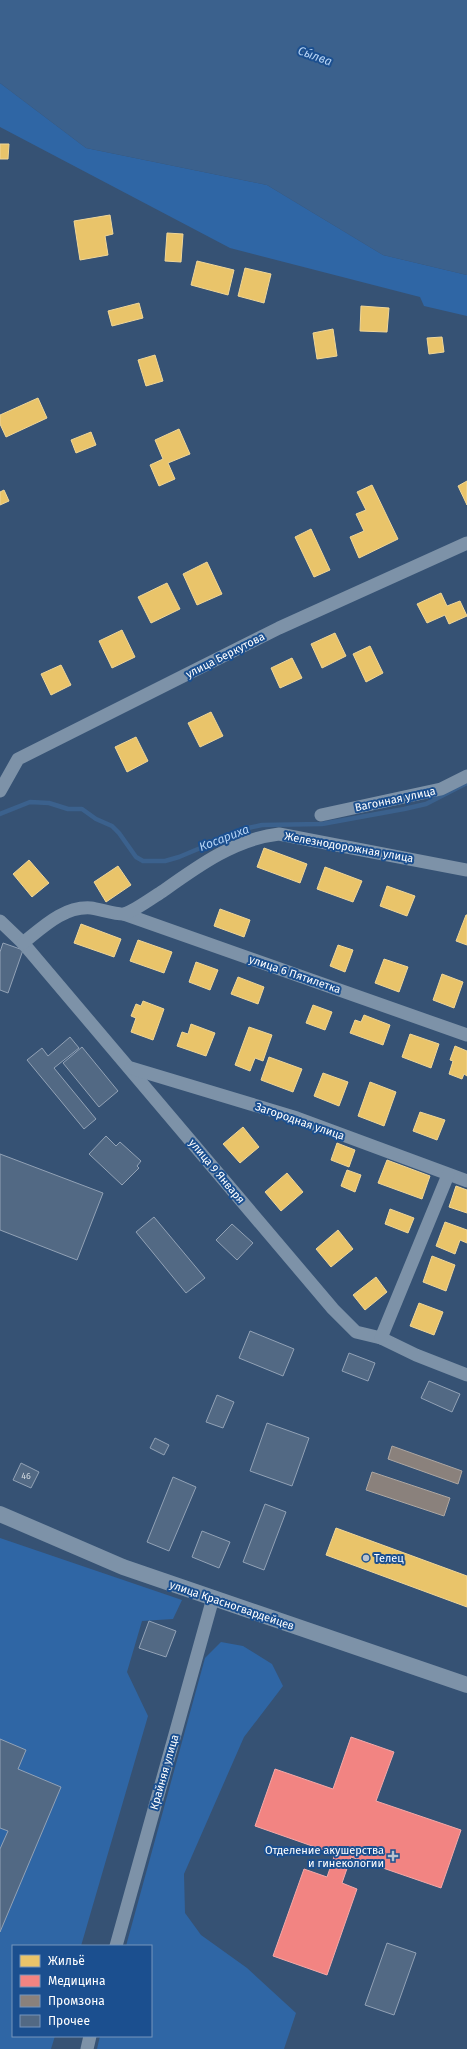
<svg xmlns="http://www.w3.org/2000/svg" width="467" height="2049" viewBox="0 0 467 2049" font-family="'Fira Sans',sans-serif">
<rect width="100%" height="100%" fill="#365274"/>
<!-- green -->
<g fill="#2f66a5">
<path d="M0,83L86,148L267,185L383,255L467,275V316L424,306L420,297L230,248L0,127Z"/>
<path d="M0,1538L182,1600L173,1619L142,1621L127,1672L148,1716L81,1946H13V2036H55L51,2049H0Z"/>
<path d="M221,1642L243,1646L272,1664L283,1686L244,1737L184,1874L185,1913L201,1935L247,1968L296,2013L284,2049H97L100,2036H151V1946H126L205,1658Z"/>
</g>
<!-- water -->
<path fill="#3b618d" d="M0,0H467V275L383,255L267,185L86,148L0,83Z"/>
<!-- homes -->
<g fill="#e9c46a" stroke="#f0d697">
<path d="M0,144H9L8,159H0Z"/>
<path d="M110,215L113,234L105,236L108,255L80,260L74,221Z"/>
<path d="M167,233L183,234L181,262L165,261Z"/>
<path d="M197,261L234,270L228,295L191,285Z"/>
<path d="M245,268L271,274L264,303L238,296Z"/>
<path d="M139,303L143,318L112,326L108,311Z"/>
<path d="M361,306L389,308L387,332L360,331Z"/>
<path d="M333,329L337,356L317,359L313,333Z"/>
<path d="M442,337L444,352L429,354L427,338Z"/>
<path d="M155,355L163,381L146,386L138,360Z"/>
<path d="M38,398L47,418L6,437L0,424V415Z"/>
<path d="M179,429L190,454L168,463L175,479L159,486L150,465L163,459L155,440Z"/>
<path d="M91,432L96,445L76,453L71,440Z"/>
<path d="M467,481V505L458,486Z"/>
<path d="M372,485L398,539L359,558L350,537L364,531L356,514L366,510L357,492Z"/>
<path d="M4,490L9,501L0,505V492Z"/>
<path d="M311,529L330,570L314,577L295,537Z"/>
<path d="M207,562L222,594L197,605L183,574Z"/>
<path d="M167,583L180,609L151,623L138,597Z"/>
<path d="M441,593L447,606L460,601L467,616L449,624L445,615L427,623L417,604Z"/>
<path d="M122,630L135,657L112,668L99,641Z"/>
<path d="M335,633L346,656L322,668L311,644Z"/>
<path d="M370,646L383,673L366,682L353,654Z"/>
<path d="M292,658L302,678L280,688L271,668Z"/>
<path d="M61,665L71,685L51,695L41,674Z"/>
<path d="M211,712L223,736L200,747L188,723Z"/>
<path d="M136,737L148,761L127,772L115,747Z"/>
<path d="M264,848L307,864L300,883L257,867Z"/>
<path d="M29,860L49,883L32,897L13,874Z"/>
<path d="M118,866L131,885L106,902L94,882Z"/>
<path d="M325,867L362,881L353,902L317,889Z"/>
<path d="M387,886L415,896L407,916L380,906Z"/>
<path d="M220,909L250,920L244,937L214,926Z"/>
<path d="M466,915H467V945L456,941Z"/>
<path d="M81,924L121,939L114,957L74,943Z"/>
<path d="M138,940L172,952L164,973L130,961Z"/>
<path d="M338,945L353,950L345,972L330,966Z"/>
<path d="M384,959L408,967L399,992L375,983Z"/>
<path d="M196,962L218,970L210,990L189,982Z"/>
<path d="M442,974L463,982L454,1008L433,1000Z"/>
<path d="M238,977L264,987L258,1004L231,994Z"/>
<path d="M143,1001L164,1009L153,1040L131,1032L136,1018L131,1016L136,1004L141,1006Z"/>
<path d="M313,1005L332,1012L325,1030L306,1023Z"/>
<path d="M364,1015L390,1025L383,1045L350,1033L355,1020L361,1022Z"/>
<path d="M191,1024L215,1033L206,1056L177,1046L182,1032L188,1034Z"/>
<path d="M249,1027L272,1035L263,1061L255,1058L250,1071L235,1065Z"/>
<path d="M410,1034L439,1044L431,1068L402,1057Z"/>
<path d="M455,1046L467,1051V1076L464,1074L462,1079L449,1074L453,1061L450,1060Z"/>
<path d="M269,1057L302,1069L293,1092L261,1080Z"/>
<path d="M323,1073L348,1082L339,1106L314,1096Z"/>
<path d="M370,1082L396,1092L384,1126L358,1116Z"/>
<path d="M420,1112L445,1120L437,1140L413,1131Z"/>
<path d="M243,1127L259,1147L240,1163L223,1144Z"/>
<path d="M337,1143L355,1150L349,1167L331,1160Z"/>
<path d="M387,1160L430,1176L422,1199L378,1183Z"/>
<path d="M347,1170L361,1175L355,1192L341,1186Z"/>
<path d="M287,1173L303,1192L281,1211L265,1192Z"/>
<path d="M456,1186L467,1190V1213L449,1207Z"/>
<path d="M390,1209L414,1218L408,1233L385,1224Z"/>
<path d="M445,1222L467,1230V1243L460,1240L455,1254L436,1246Z"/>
<path d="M338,1230L353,1249L331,1267L316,1249Z"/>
<path d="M432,1256L455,1265L446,1291L423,1282Z"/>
<path d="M376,1277L387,1292L365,1310L353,1295Z"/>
<path d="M419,1303L443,1312L434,1335L410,1326Z"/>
<path d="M336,1528L467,1576V1607L326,1555Z"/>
</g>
<!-- health -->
<path fill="#f28482" stroke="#f6a9a8" d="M351,1737L394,1752L376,1801L461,1830L441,1888L351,1857L342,1883L357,1889L327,1975L273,1956L304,1869L327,1877L335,1854L255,1826L275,1769L333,1789Z"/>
<!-- industry -->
<g fill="#8a817c" stroke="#ada7a3">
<path d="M392,1446L462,1471L458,1484L388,1459Z"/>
<path d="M372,1472L450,1498L444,1516L366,1490Z"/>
</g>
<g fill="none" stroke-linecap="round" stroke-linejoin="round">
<!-- stream -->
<path stroke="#3b618d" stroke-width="4.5" d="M0,814L30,802L49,803L68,809H82L96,819L112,826L119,833L136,857L143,861H165L179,857L248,828L262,825L322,824L404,809L426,804L467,783"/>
</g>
<!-- building -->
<g fill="#526984" stroke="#92a2b6">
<path d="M3,943L23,950L8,993L0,990V952Z"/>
<path d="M70,1037L79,1048L54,1068L96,1119L84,1129L27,1060L42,1048L48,1056Z"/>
<path d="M82,1047L118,1091L99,1107L63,1063Z"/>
<path d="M106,1136L116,1146L120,1142L141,1161L137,1166L139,1168L122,1185L89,1154Z"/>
<path d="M0,1154L103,1193L77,1260L0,1230Z"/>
<path d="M154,1217L205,1278L186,1293L136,1232Z"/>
<path d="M232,1224L253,1243L237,1260L216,1240Z"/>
<path d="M250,1331L294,1349L283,1376L239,1358Z"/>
<path d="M349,1353L375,1363L368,1381L342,1371Z"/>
<path d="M429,1381L460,1394L452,1412L421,1398Z"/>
<path d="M217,1395L234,1402L223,1428L206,1422Z"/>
<path d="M267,1423L309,1438L292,1486L250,1471Z"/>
<path d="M155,1438L169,1445L164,1455L150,1448Z"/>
<path d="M21,1463L39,1472L31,1488L13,1480Z"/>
<path d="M173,1477L196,1487L169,1551L147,1542Z"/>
<path d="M265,1504L286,1512L264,1570L243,1562Z"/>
<path d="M202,1531L230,1542L219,1568L192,1557Z"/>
<path d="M149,1621L176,1631L166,1657L139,1648Z"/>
<path d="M0,1739L26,1750L18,1769L61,1787L0,1932V1849L8,1831L0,1828Z"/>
<path d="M387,1943L416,1953L394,2015L365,2005Z"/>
</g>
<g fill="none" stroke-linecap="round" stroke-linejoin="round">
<!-- minor -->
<g stroke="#7d92a8" stroke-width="13">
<path d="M0,791L18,759L279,628L467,543"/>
<path d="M321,815L441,789L467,776"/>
<path d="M124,914L467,1035"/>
<path d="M0,921L23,943L333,1309L356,1332L381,1338L416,1355L467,1375"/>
<path d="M23,943C43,927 64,906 91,908C99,909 118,915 124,914C133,912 155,896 163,891C198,866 235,839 279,834L467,870"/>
<path d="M131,1068L297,1118L467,1181"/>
<path d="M381,1338L448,1175"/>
<path d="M116,1946L213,1598"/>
<path d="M87,2049L90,2036"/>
</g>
<!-- tertiary -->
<path stroke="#7d92a8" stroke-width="16" d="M0,1514L123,1567L467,1685"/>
</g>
<!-- markers -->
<g fill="#b9c2ce" stroke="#1b4f8f" stroke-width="1.5">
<circle cx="366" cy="1558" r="4"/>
<path d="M391 1850h4v4h4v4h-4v4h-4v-4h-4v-4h4z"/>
</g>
<g text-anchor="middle" stroke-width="4" stroke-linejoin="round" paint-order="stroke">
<!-- number labels -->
<g font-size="9" fill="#d4dae0">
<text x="26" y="1479">46</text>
</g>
<!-- street labels -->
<g font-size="11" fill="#fff" stroke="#1b4f8f">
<text transform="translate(225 655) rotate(-27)" y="4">улица Беркутова</text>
<text transform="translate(395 799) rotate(-12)" y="4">Вагонная улица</text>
<text transform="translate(349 847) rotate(10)" y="4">Железнодорожная улица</text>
<text transform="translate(295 974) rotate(19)" y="4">улица 6 Пятилетка</text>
<text transform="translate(300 1121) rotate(19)" y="4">Загородная улица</text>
<text transform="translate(217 1171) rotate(50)" y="4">улица 9 Января</text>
<text transform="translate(232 1605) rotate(19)" y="4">улица Красногвардейцев</text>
<text transform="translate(164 1772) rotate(-74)" y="4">Крайняя улица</text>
</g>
<!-- poi labels -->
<g font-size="11" fill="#fff" stroke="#1b4f8f" text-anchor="start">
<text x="374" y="1562">Телец</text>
<text x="384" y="1854" text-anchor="end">Отделение акушерства<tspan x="384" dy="13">и гинекологии</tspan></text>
</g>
<!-- water labels -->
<g font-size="12" font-style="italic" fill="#b5d3f5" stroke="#1b4f8f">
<text transform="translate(315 56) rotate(20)" y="4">Сы́лва</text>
<text transform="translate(224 838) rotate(-21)" y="4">Косариха</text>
</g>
</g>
<!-- legend -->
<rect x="12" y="1945" width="140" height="92" fill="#1b4f8f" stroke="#7695bc"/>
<rect x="20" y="1955" width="20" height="12" fill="#e9c46a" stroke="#7695bc"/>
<text x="48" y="1965" font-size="12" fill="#ffffff">Жильё</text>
<rect x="20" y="1975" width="20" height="12" fill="#f28482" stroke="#7695bc"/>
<text x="48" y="1985" font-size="12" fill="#ffffff">Медицина</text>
<rect x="20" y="1995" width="20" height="12" fill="#8a817c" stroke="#7695bc"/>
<text x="48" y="2005" font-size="12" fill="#ffffff">Промзона</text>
<rect x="20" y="2015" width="20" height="12" fill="#526984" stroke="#7695bc"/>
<text x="48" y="2025" font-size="12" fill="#ffffff">Прочее</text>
</svg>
